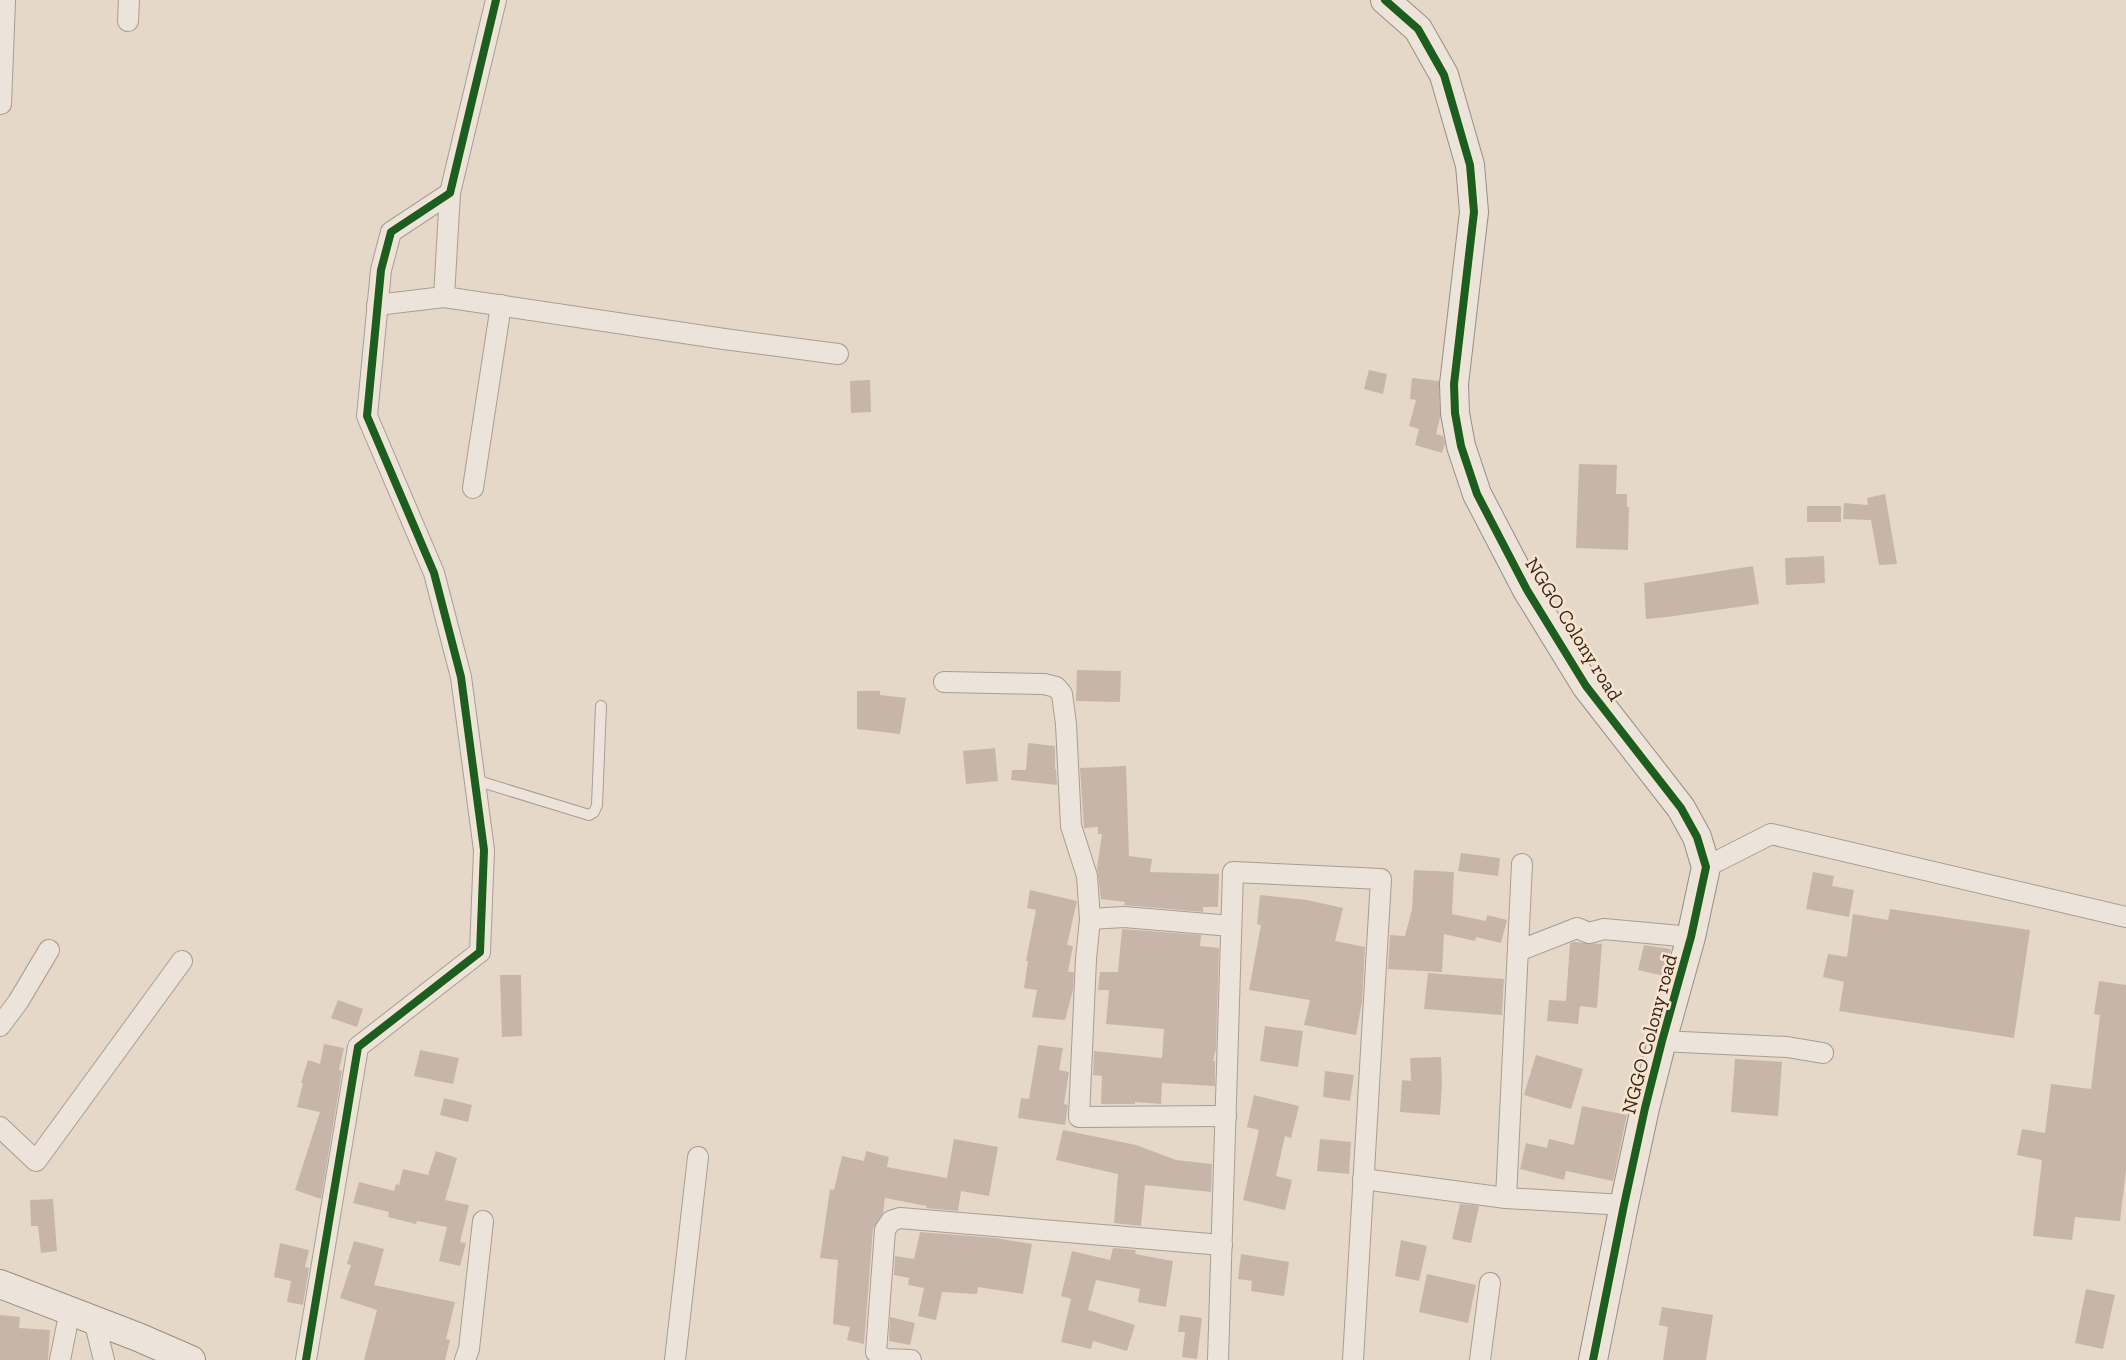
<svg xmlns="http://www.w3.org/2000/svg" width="2126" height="1360" viewBox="0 0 2126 1360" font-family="'Zilla Slab',serif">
<rect width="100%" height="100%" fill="#e5d8c9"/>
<!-- building -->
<g fill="#c8b5aa">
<path d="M1369,370L1387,374L1383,394L1364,389Z"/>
<path d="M1412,378L1439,381L1440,418L1436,434L1443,436L1445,444L1442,453L1415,445L1419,429L1409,426L1416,400L1410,399Z"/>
<path d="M870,380L871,412L851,413L850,381Z"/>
<path d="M1579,464L1617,465L1616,494H1627V507H1629L1628,550L1576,548Z"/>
<path d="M1885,494L1897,564L1879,565L1871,520L1843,519L1844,503L1868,505L1867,498Z"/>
<rect x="1807" y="506" width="34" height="16"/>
<path d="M1824,556L1825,583L1786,585L1785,558Z"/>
<path d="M1753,566L1759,604L1667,617L1646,619L1644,583Z"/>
<path d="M1077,670L1121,671L1120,702L1076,701Z"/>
<path d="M857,691H880V695L906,698L900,734L857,729Z"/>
<path d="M1028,743L1055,746V769H1056L1057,785L1011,780L1012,770H1026Z"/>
<path d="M995,748L998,781L966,784L963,751Z"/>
<path d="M1126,766L1129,856L1152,859L1150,872L1219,874L1218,907H1203V912L1124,905L1125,902L1101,899L1097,868L1102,834H1098V827L1084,828L1080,768Z"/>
<path d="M1461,853L1500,858L1498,876L1458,871Z"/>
<path d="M1414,870L1454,872L1452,914L1486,921L1487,915L1507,920L1501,943L1476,937L1475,941L1444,934L1442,972L1388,969L1390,935L1405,936L1412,909Z"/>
<path d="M1813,872L1834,876L1832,886L1854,890L1849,917L1806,909Z"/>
<path d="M1030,890L1077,901L1067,945L1073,946L1068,972H1074L1073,990L1065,1020L1032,1017L1037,990L1024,988L1028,961H1026L1036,910L1027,908Z"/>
<path d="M1260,895L1307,900L1343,908L1335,941L1365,947L1362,1002L1356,1035L1304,1025L1310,1000L1249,990L1261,925L1257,924Z"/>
<path d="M1890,909L2030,930L2014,1038L1839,1011L1844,982L1823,977L1828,954L1847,957L1853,914L1888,920Z"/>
<path d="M1122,929L1201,935L1200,946L1219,948L1216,1049L1213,1061H1215V1086L1162,1083L1161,1104L1135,1102V1104H1101L1102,1076L1093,1075L1094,1051L1162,1058L1164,1029L1106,1024L1109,990H1098L1100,972H1118Z"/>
<path d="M1574,942L1602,944L1597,1008L1580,1006L1578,1024L1547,1021L1549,1000L1566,1001L1570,943Z"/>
<path d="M1644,945L1671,949L1664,976L1638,970Z"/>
<path d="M1428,973L1504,979L1502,1015L1424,1009Z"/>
<path d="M500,975H521L522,1036L502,1037Z"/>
<path d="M2099,981L2126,985V1169L2120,1221L2075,1217L2072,1240L2033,1236L2042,1160L2017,1155L2022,1129L2045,1133L2051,1084L2091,1089L2100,1015L2094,1014Z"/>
<path d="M338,1000L363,1009L357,1027L331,1018Z"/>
<path d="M1265,1026L1303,1031L1298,1067L1260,1061Z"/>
<path d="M324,1044L344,1048L339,1070L342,1071L321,1199L295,1190L320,1112L297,1107L303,1083H301L308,1060L320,1064Z"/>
<path d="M1038,1045L1063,1048L1059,1070L1069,1072L1064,1104L1068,1105L1065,1125L1018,1118L1021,1098L1029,1099Z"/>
<path d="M420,1050L459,1058L453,1084L414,1076Z"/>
<path d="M1536,1055L1583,1069L1571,1109L1524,1095Z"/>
<path d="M1441,1057L1442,1083L1440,1115L1400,1112L1402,1080L1411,1081L1410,1058Z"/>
<path d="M1735,1059L1782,1062L1778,1116L1731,1112Z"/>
<path d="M1325,1071L1354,1075L1350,1101L1323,1097Z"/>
<path d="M1254,1095L1299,1106L1291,1138L1285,1136L1276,1176L1292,1180L1285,1210L1243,1200L1259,1130L1247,1127Z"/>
<path d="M444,1098L472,1105L468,1122L440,1115Z"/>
<path d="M1582,1106L1627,1115L1613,1181L1566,1171L1564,1180L1520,1169L1526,1143L1547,1148L1549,1139L1574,1145Z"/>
<path d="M1063,1130L1136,1145L1176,1160L1212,1164L1211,1192L1145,1185L1141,1226L1114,1223L1118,1174L1056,1160Z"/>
<path d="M954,1139L998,1147L989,1196L961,1191L958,1211L926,1208L927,1206L885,1198L883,1213L873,1229L864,1344L847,1340L850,1327L833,1324L838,1260L820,1258L830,1189L834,1190L842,1156L864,1161L866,1151L889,1157L887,1167L947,1178Z"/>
<path d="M1320,1139L1351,1142L1349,1174L1317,1171Z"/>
<path d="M436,1151L457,1158L445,1200L469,1205L460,1242L466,1243L460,1266L439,1261L447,1227L417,1221L416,1224L388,1217L389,1212L353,1203L359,1182L394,1191L396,1184L399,1185L403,1169L428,1175Z"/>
<path d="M53,1199L57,1251L41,1253L38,1226H31L30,1200Z"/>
<path d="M1460,1204L1479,1206L1471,1243L1452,1239Z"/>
<path d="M920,1232L996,1238L1032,1244L1023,1294L978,1287L977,1294L942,1292L936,1320L918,1316L924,1288L908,1285L909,1278L894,1275L895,1256L914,1259Z"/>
<path d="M1401,1240L1427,1246L1419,1281L1395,1276Z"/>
<path d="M354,1241L384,1249L374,1285L455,1302L446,1339L450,1340L445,1360H364L377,1310L340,1298L351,1265L347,1264Z"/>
<path d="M280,1243L309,1250L305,1267L309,1268L303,1305L287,1302L291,1281L274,1277Z"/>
<path d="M1113,1248L1136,1250L1135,1254L1173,1261L1166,1307L1138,1302L1140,1289L1096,1280L1088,1310L1135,1325L1127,1351L1093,1341L1091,1349L1061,1342L1071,1299L1061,1296L1072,1251L1110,1260Z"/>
<path d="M1241,1254L1289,1262L1284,1296L1251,1291L1252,1281L1238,1279Z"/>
<path d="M1427,1274L1476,1285L1468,1323L1419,1312Z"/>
<path d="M2086,1289L2115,1295L2103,1349L2075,1343Z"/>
<path d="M1662,1307L1713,1315L1706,1360H1663L1668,1327L1659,1325Z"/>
<path d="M0,1315L20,1317L19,1328L50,1330L48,1360H0Z"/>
<path d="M1180,1315L1202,1318L1197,1359L1182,1357L1185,1332H1178Z"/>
<path d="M890,1317L915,1323L910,1345L889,1341Z"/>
</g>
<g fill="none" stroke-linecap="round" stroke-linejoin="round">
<defs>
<path id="lane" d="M475,780L589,815L594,812L597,805L601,706"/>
<g id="street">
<path d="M128,21L129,0"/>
<path d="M1,104L5,0"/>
<path d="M450,193L444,297L724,339L838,354"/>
<path d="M377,305L444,297"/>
<path d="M473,488L501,305"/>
<path d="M944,682L1044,684L1056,687L1062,694L1066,724L1071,826L1087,876L1090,919L1086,959L1079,1117L1226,1116"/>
<path d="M1522,864L1506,1198L1624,1205"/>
<path d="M1706,867L1771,834L2126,917"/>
<path d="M1090,919L1124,917L1231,926"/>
<path d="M1518,951L1577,928L1589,933L1604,929L1691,937"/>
<path d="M0,1026L18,1002L49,950"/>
<path d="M1662,1041L1787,1047L1823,1053"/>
<path d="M0,1127L36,1161L182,961"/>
<path d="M1363,1179L1506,1198"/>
<path d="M94,1320L104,1360"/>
<path d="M60,1360L70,1310"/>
<path d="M306,1360L358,1047L480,952L484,850L461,677L434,573L367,416L381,270L391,232L450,193L496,0"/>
<path d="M465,1360L469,1349L483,1221"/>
<path d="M675,1360L698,1157"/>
<path d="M911,1360L884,1359L876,1352L885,1230L891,1221L900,1218L1222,1245"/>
<path d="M1218,1360L1233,872L1381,879L1353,1360"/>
<path d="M1480,1360L1490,1283"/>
</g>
<g id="secondary">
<path d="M1385,0L1418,29L1444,75L1470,165L1474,212L1454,384L1455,413L1461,446L1477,494L1527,590L1586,686L1681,808L1697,837L1706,867L1691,937L1662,1041L1645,1108L1624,1205L1593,1360"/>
<path d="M0,1284L138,1337L191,1360"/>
</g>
</defs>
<!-- lane casing -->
<use href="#lane" stroke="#a99d93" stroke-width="12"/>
<!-- street casing -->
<use href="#street" stroke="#a99d93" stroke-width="22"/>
<!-- secondary casing -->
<use href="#secondary" stroke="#998d83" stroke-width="30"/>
<!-- lane -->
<use href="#lane" stroke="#ece4db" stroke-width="10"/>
<!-- street -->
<use href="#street" stroke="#ece4db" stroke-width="20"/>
<!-- secondary -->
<use href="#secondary" stroke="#ece4db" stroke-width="28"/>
<defs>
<g id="cycleway">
<path d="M1385,0L1418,29L1444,75L1470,165L1474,212L1454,384L1455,413L1461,446L1477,494L1527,590L1586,686L1681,808L1697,837L1706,867L1691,937L1662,1041L1645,1108L1624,1205L1593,1360"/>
<path d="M306,1360L358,1047L480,952L484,850L461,677L434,573L367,416L381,270L391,232L450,193L496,0"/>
</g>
</defs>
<!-- cycleway casing -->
<use href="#cycleway" stroke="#f7e4ce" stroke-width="11"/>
<!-- cycleway -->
<use href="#cycleway" stroke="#1b5e20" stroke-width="8"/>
</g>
<g text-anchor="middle" stroke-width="5" stroke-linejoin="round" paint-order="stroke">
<!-- street labels -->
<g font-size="20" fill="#37241b" stroke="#f7e4ce">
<text transform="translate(1574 629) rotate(58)" y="7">NGGO Colony road</text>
<text transform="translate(1649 1034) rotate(-75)" y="7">NGGO Colony road</text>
</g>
</g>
</svg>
